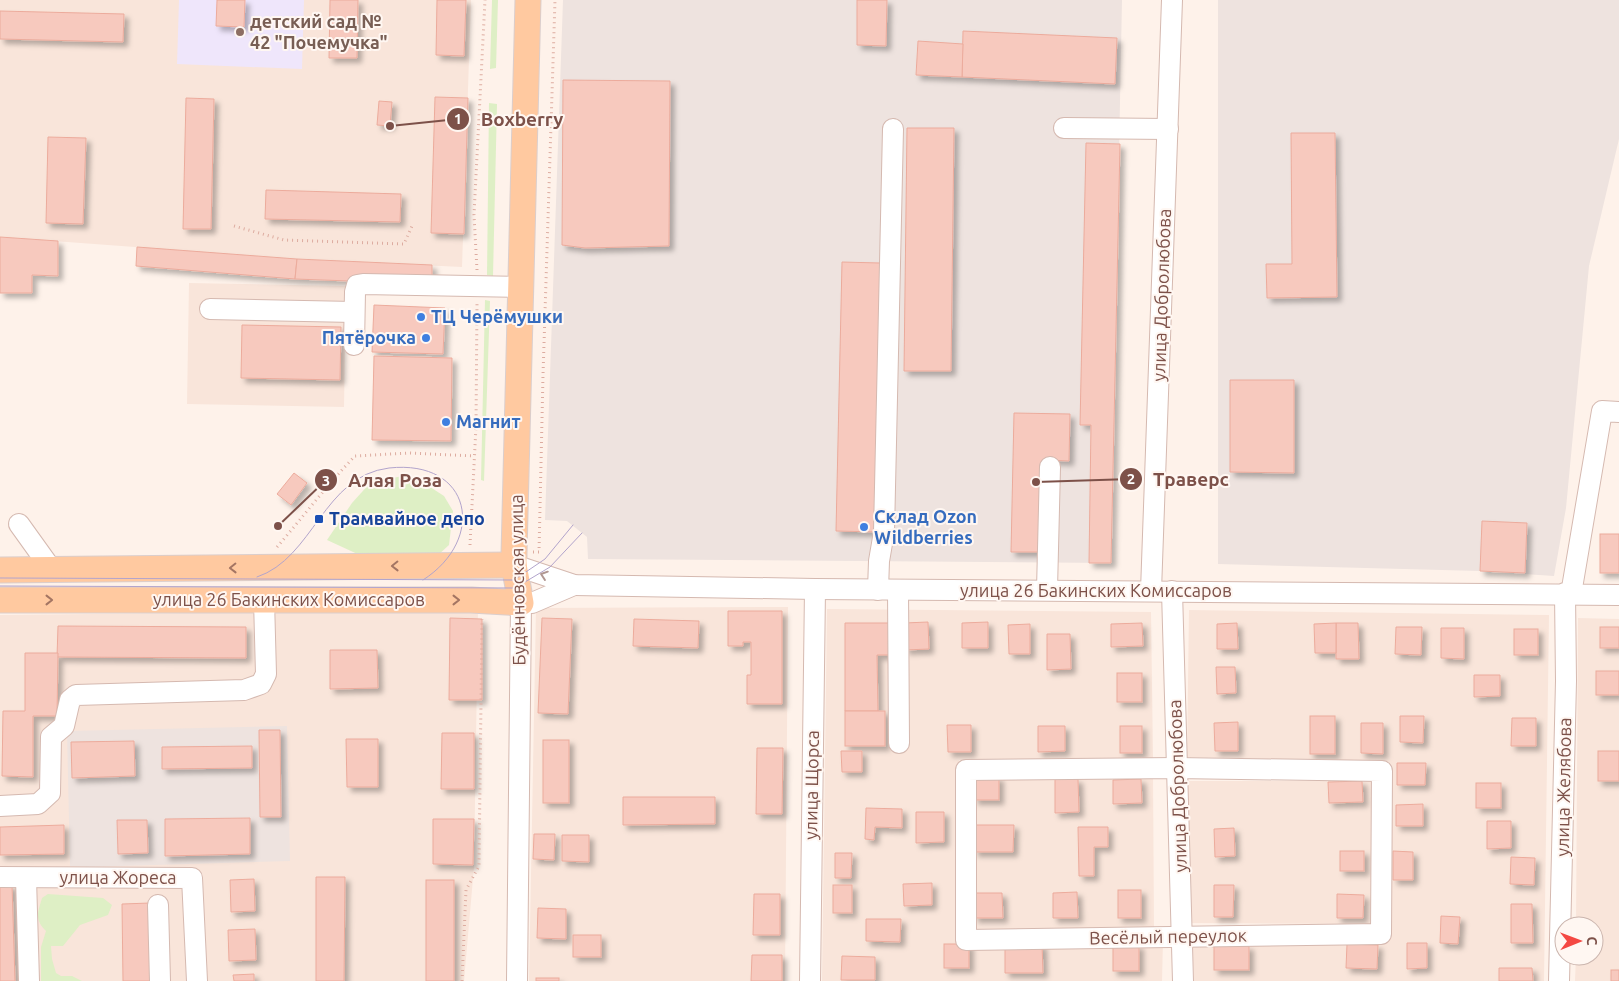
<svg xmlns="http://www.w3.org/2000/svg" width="1619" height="981" viewBox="0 0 1619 981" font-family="Ubuntu,sans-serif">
<defs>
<filter id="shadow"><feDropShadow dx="4.5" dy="4.5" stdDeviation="2.5" flood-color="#0004"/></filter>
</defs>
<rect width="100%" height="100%" fill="#fef2ea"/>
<!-- residential -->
<g fill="#f9e5da">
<path d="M0,0H471L462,267L297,259L0,237Z"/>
<path d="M189,283L346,286L344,407L187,404Z"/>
<path d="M788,607L785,981H529L536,608Z"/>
<path d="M827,609L1151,612L1153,758L959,760L960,942L1163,940L1162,981H822Z"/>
<path d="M478,610L474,867L464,981H0V615Z"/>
<path d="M1189,610L1549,615L1544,981H1194L1192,943L1386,944L1389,762L1187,757Z"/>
<path d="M1578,618L1619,619V981H1575L1576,956H1594V926H1576Z"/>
<path d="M1153,774L1154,930L970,931L969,776Z"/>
<path d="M1179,781H1372L1370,924L1185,923Z"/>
</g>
<!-- industrial -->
<g fill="#eee3df">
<path d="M563,0H1122L1111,563L588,559L587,537L567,521L545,520Z"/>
<path d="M1218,0H1619V139L1589,266L1566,508L1554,576L1480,571L1218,564Z"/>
<path d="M287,726L290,861L87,867L70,866L67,731Z"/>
</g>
<!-- education -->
<path fill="#efe6fb" d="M179,0H304L302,69L177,64Z"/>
<!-- green -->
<g fill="#deefc5">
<path d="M492,0H498L496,68L490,69Z"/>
<path d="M489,103L497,104L493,276L487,275Z"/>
<path d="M485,300L490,301L484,481L481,480Z"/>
<path d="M403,476L427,485L444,496L453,511L449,545L438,555L364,557L327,540L352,503L371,482Z"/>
<path d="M48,894L103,898L112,905L108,915L80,925L63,946H51L52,959L56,973L61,976H72L82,981H41V947L46,931C34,919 38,912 42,898Z"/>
</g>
<!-- building -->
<g fill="#f7c9be" stroke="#ecab9c" filter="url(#shadow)">
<path d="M217,0H245L244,27L216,26Z"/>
<path d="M330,0H358L357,58H329Z"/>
<path d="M437,0H466L464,56L436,55Z"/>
<path d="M857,0H887L886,46L857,45Z"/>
<path d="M0,11L124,14L123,42L0,39Z"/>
<path d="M963,31L1117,38L1115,84L962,77Z"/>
<path d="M918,41L963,44L962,77L916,75Z"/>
<path d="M563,80L670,81L669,246L585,248L562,245Z"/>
<path d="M435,97L468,98L464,234L431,233Z"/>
<path d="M186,98L214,99L211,229H183Z"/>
<path d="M379,101L392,102L390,126L377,125Z"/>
<path d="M907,128H954L951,371H904Z"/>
<path d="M1291,133H1335L1337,297L1267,298L1266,264H1292Z"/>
<path d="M48,137L86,138L83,224L46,223Z"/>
<path d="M1086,143L1120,144L1111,563H1089L1091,425H1080Z"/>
<path d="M266,190L401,194L400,222L265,219Z"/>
<path d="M0,237L58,241V276L32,275V293H0Z"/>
<path d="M137,247L297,259L295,279L136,266Z"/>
<path d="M297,259L432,265V284L295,279Z"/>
<path d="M842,262L880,263L878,532L836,531Z"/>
<path d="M374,305L445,308L443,354L372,352Z"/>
<path d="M242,325L341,327L340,380L241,378Z"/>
<path d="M374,356L452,358L451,441L372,440Z"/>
<path d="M1230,380H1294V473L1230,472Z"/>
<path d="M1014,413L1070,414L1069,461L1047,460L1045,552H1011Z"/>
<path d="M294,473L307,483L291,505L277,494Z"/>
<path d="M1482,521L1527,523L1525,573L1480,571Z"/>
<rect x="1600" y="534" width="19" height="39"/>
<path d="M728,611H782V704H747V675H751V642H743V646H728Z"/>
<path d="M450,618L482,619V700H449Z"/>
<path d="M542,618L572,619L568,714L538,713Z"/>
<path d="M634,619L699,621L698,648L633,646Z"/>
<path d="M928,622L929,649L905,650L904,623Z"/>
<path d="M988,622V648H962V623Z"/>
<path d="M845,623H891V655H877L878,711H845Z"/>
<path d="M1142,623L1143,646L1111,647V624Z"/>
<path d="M1237,623L1238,649H1217V624Z"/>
<path d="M1336,623H1358L1359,659H1336Z"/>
<path d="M1336,623V653H1315L1314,624Z"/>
<path d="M1030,624V654H1009L1008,625Z"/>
<path d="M58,626L246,627V658L57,657Z"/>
<path d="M1396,627H1422L1421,655L1395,654Z"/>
<rect x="1600" y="627" width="19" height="21"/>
<path d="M1441,628H1464V659L1441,658Z"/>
<rect x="1514" y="629" width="24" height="26"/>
<path d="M1047,634H1070L1071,669L1047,670Z"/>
<path d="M330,650H377L378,688L330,689Z"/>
<path d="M25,653H58L57,716H33V777L2,776L3,711H25Z"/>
<path d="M1216,667H1235L1236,693L1217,694Z"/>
<rect x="1596" y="671" width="23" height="24"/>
<rect x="1117" y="673" width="25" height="29"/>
<path d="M1474,675H1500V696L1474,697Z"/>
<rect x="845" y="711" width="40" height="35"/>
<rect x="1310" y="716" width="25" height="38"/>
<path d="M1400,716H1424L1423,743L1400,742Z"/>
<path d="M1512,718H1536V746H1511Z"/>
<path d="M1238,722V751H1215L1214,723Z"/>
<path d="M1361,723H1383V754L1361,753Z"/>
<path d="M947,725H971V752H948Z"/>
<path d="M1038,726H1065V751L1038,752Z"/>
<rect x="1120" y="726" width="22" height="27"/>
<path d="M259,730H280L281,817H260Z"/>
<path d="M442,733H474V789H441Z"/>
<path d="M346,739H378V787H347Z"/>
<rect x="543" y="740" width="26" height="63"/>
<path d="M134,741L135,776L72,778L71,742Z"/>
<path d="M252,746V768L162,769V747Z"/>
<path d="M757,748H783L782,814H756Z"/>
<path d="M841,751H862V772H842Z"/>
<rect x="1598" y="751" width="21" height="30"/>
<path d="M1397,763H1426L1425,785H1397Z"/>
<rect x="974" y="777" width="25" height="23"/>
<path d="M1055,779H1078L1079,812L1055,813Z"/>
<path d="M1141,779L1142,803L1113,804V780Z"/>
<path d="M1362,781L1363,802L1329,803L1328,782Z"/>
<rect x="1476" y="783" width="25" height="25"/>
<path d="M623,797H715V824L623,825Z"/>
<path d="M1423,804V826H1396V805Z"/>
<path d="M866,808L902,809V828L875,827L874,840L865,839Z"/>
<path d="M916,812H944V842L916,843Z"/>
<path d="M250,818V854L165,856V819Z"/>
<path d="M433,819H474L473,865L433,864Z"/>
<path d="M117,820H147L148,853L118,854Z"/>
<path d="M1487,821H1511V848L1487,849Z"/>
<path d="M64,825V854L0,855V827Z"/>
<path d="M974,825H1014L1013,852H974Z"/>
<path d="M1078,827H1108V847H1094V876H1079Z"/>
<path d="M1234,828L1235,856L1215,857L1214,829Z"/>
<path d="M534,834H555L554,860L533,859Z"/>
<path d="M562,835H589V862L562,861Z"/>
<rect x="1340" y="851" width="24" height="20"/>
<path d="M1393,851L1413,852V880H1393Z"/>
<path d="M835,853H852L851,878H835Z"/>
<path d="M1511,857L1535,858L1534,885L1510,884Z"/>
<path d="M316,877H345L344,981H316Z"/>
<path d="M254,879L255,911L231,912L230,880Z"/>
<rect x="426" y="880" width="28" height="101"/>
<path d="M932,883V905L904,906L903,884Z"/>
<path d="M0,885H12L15,981H0Z"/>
<rect x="833" y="885" width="19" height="28"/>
<path d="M1214,885H1234L1233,917H1214Z"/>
<rect x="1118" y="890" width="23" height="28"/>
<path d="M1077,892L1078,918H1053V893Z"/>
<path d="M974,893H1002L1003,918H974Z"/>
<path d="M754,894H780V935H753Z"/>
<path d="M1337,894L1364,895L1363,918H1337Z"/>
<path d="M150,903L152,981H123L122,904Z"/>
<path d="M1511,904H1532L1533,943H1511Z"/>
<path d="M538,908L566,909V939L537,938Z"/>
<path d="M1441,916L1460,917L1458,944L1440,943Z"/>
<path d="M866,919H901L900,942L866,941Z"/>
<path d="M255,929L256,960L229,961L228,930Z"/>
<rect x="573" y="935" width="28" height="22"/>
<path d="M1407,943H1427V968L1407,969Z"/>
<rect x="944" y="944" width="25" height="24"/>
<path d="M1042,944L1043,973H1005V945Z"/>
<path d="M1347,944L1378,945L1377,969L1346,968Z"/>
<rect x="1113" y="945" width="26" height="26"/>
<rect x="1214" y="946" width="35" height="24"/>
<path d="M752,955H782V981H751Z"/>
<path d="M842,956L875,957V980H841Z"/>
<path d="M1499,968H1532L1533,981H1499Z"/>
<rect x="1611" y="970" width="8" height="11"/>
<path d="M254,974V981H234L233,975Z"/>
<rect x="536" y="978" width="23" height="3"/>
</g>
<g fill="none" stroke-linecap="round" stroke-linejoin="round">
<defs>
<g id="minor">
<path d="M1064,128L1168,129"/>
<path d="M210,309L354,312"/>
<path d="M354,345L355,292L357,285L363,284L521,287"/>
<path d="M19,524L52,570"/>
<path d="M514,565L574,585L815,589L1619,595"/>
<path d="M878,590L879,561L884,532L893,129"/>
<path d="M898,590L899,743"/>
<path d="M1047,590L1050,467"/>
<path d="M1151,591L1172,0"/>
<path d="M1172,591L1183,981"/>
<path d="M1571,594L1602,411L1619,412"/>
<path d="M1177,768L1382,771L1381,934L966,940V770Z"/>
<path d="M0,806L38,804L50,793L51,737L64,726L70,700L76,695L244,690L261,684L266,674L264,600"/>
<path d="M0,877L192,878L197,981"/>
<path d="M26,878L29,981"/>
<path d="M158,905L160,981"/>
<path d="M517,981L521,603H532L574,585"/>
<path d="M810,981L815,589"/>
<path d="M1559,981L1566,681L1565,593"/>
</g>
<g id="major">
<path d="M0,570L514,565"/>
<path d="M0,600H471L521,603L514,565V554L528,0"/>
</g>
</defs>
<!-- minor casing -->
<use href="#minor" stroke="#d5b9b0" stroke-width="22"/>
<!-- major casing -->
<use href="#major" stroke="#dbcecc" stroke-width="27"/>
<!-- path -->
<g stroke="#ddaca0" stroke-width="3" stroke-dasharray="1 4" stroke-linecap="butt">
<path d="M234,226L284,240L404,244L412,226"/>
<path d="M477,270L474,215L485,0"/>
<path d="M470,545L476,426L477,304"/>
<path d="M277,547C303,517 327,485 355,456L410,453L474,456"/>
<path d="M533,552H539L543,375L555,0"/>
<path d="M462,981L466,890L479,866L482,619"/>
</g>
<!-- minor -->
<use href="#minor" stroke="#fff" stroke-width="20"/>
<!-- major -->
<use href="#major" stroke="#ffc9a0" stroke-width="25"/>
<!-- tram -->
<g stroke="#b2a4cc" stroke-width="1">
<path d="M257,577C314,558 323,476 389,468C472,459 487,539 423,580"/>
<path d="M0,578L514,580L545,559L573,525"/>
<path d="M0,586L515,588L550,567L582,533"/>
</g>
</g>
<!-- one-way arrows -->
<defs><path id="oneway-chevron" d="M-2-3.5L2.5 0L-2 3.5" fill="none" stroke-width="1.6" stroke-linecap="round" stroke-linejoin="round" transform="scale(1.25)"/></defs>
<g stroke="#a47563">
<use href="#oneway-chevron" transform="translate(395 566) rotate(179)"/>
<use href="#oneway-chevron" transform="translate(233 568) rotate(179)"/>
<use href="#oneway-chevron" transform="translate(49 600)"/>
<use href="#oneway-chevron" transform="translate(456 600)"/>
</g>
<use stroke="#b19792" href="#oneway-chevron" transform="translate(544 575) rotate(-161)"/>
<!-- markers -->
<circle fill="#8d6e63" stroke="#fff7f2" stroke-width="2" cx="240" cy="32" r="5"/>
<g fill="#3f7fe0" stroke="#fff7f2" stroke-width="2">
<circle cx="421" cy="317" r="5"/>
<circle cx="426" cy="338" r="5"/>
<circle cx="446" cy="422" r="5"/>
<circle cx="864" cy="527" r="5"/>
</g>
<rect fill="#1a4fb4" stroke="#fff7f2" stroke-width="2" x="314" y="514" width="10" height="10" rx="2.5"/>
<g text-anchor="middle" stroke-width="4" stroke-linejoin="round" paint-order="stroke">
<!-- education labels -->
<g font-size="18" font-weight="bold" fill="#785e54" stroke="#fff7f2" text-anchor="start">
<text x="250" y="28">детский сад №<tspan x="250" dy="21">42 "Почемучка"</tspan></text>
</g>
<!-- street labels -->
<g font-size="18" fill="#7d5149" stroke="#fff7f2">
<text transform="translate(1162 295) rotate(-88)" y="6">улица Добролюбова</text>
<text transform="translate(518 580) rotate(-91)" y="6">Будённовская улица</text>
<text x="1096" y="597">улица 26 Бакинских Комиссаров</text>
<text x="289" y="606">улица 26 Бакинских Комиссаров</text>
<text transform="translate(812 785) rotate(-89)" y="6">улица Щорса</text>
<text transform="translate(1178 786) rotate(-92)" y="6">улица Добролюбова</text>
<text transform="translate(1564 787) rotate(-89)" y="6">улица Желябова</text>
<text x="118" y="884">улица Жореса</text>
<text transform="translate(1168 937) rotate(-1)" y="6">Весёлый переулок</text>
</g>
<!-- shop labels -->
<g font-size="18" font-weight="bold" fill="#366cbe" stroke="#fff7f2" text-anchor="start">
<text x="431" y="323">ТЦ Черёмушки</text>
<text x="416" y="344" text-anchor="end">Пятёрочка</text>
<text x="456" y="428">Магнит</text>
<text x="874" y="523">Склад Ozon<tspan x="874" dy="21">Wildberries</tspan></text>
</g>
<!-- transit labels -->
<g font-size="18" font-weight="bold" fill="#164399" stroke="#fff7f2" text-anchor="start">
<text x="329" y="525">Трамвайное депо</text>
</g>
</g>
<!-- callouts -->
<path fill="none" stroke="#7d5149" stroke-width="2" d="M390 126L458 119M1036 482L1131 479M278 526L326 480"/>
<g fill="#7d5149" stroke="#fff7f2" stroke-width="2">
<circle cx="390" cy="126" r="5"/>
<circle cx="1036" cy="482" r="5"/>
<circle cx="278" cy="526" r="5"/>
<circle cx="458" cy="119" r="12"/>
<circle cx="1131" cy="479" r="12"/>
<circle cx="326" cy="480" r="12"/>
</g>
<g font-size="15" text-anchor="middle" font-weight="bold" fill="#fff">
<text x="458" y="124">1</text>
<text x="1131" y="484">2</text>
<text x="326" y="486">3</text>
</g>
<g font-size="19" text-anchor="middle" font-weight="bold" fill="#7d5149" stroke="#fff7f2" stroke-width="4" stroke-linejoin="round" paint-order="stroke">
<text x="522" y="126">Boxberry</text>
<text x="1191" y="486">Траверс</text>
<text x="395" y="487">Алая Роза</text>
</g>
<!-- north arrow -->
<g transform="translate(1579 941) rotate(89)"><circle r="24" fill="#fff7f2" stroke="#cbb5ae"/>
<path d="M0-4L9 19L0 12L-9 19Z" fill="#f44843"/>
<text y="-8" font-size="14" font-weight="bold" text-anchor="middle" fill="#7d5149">С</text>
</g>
</svg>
